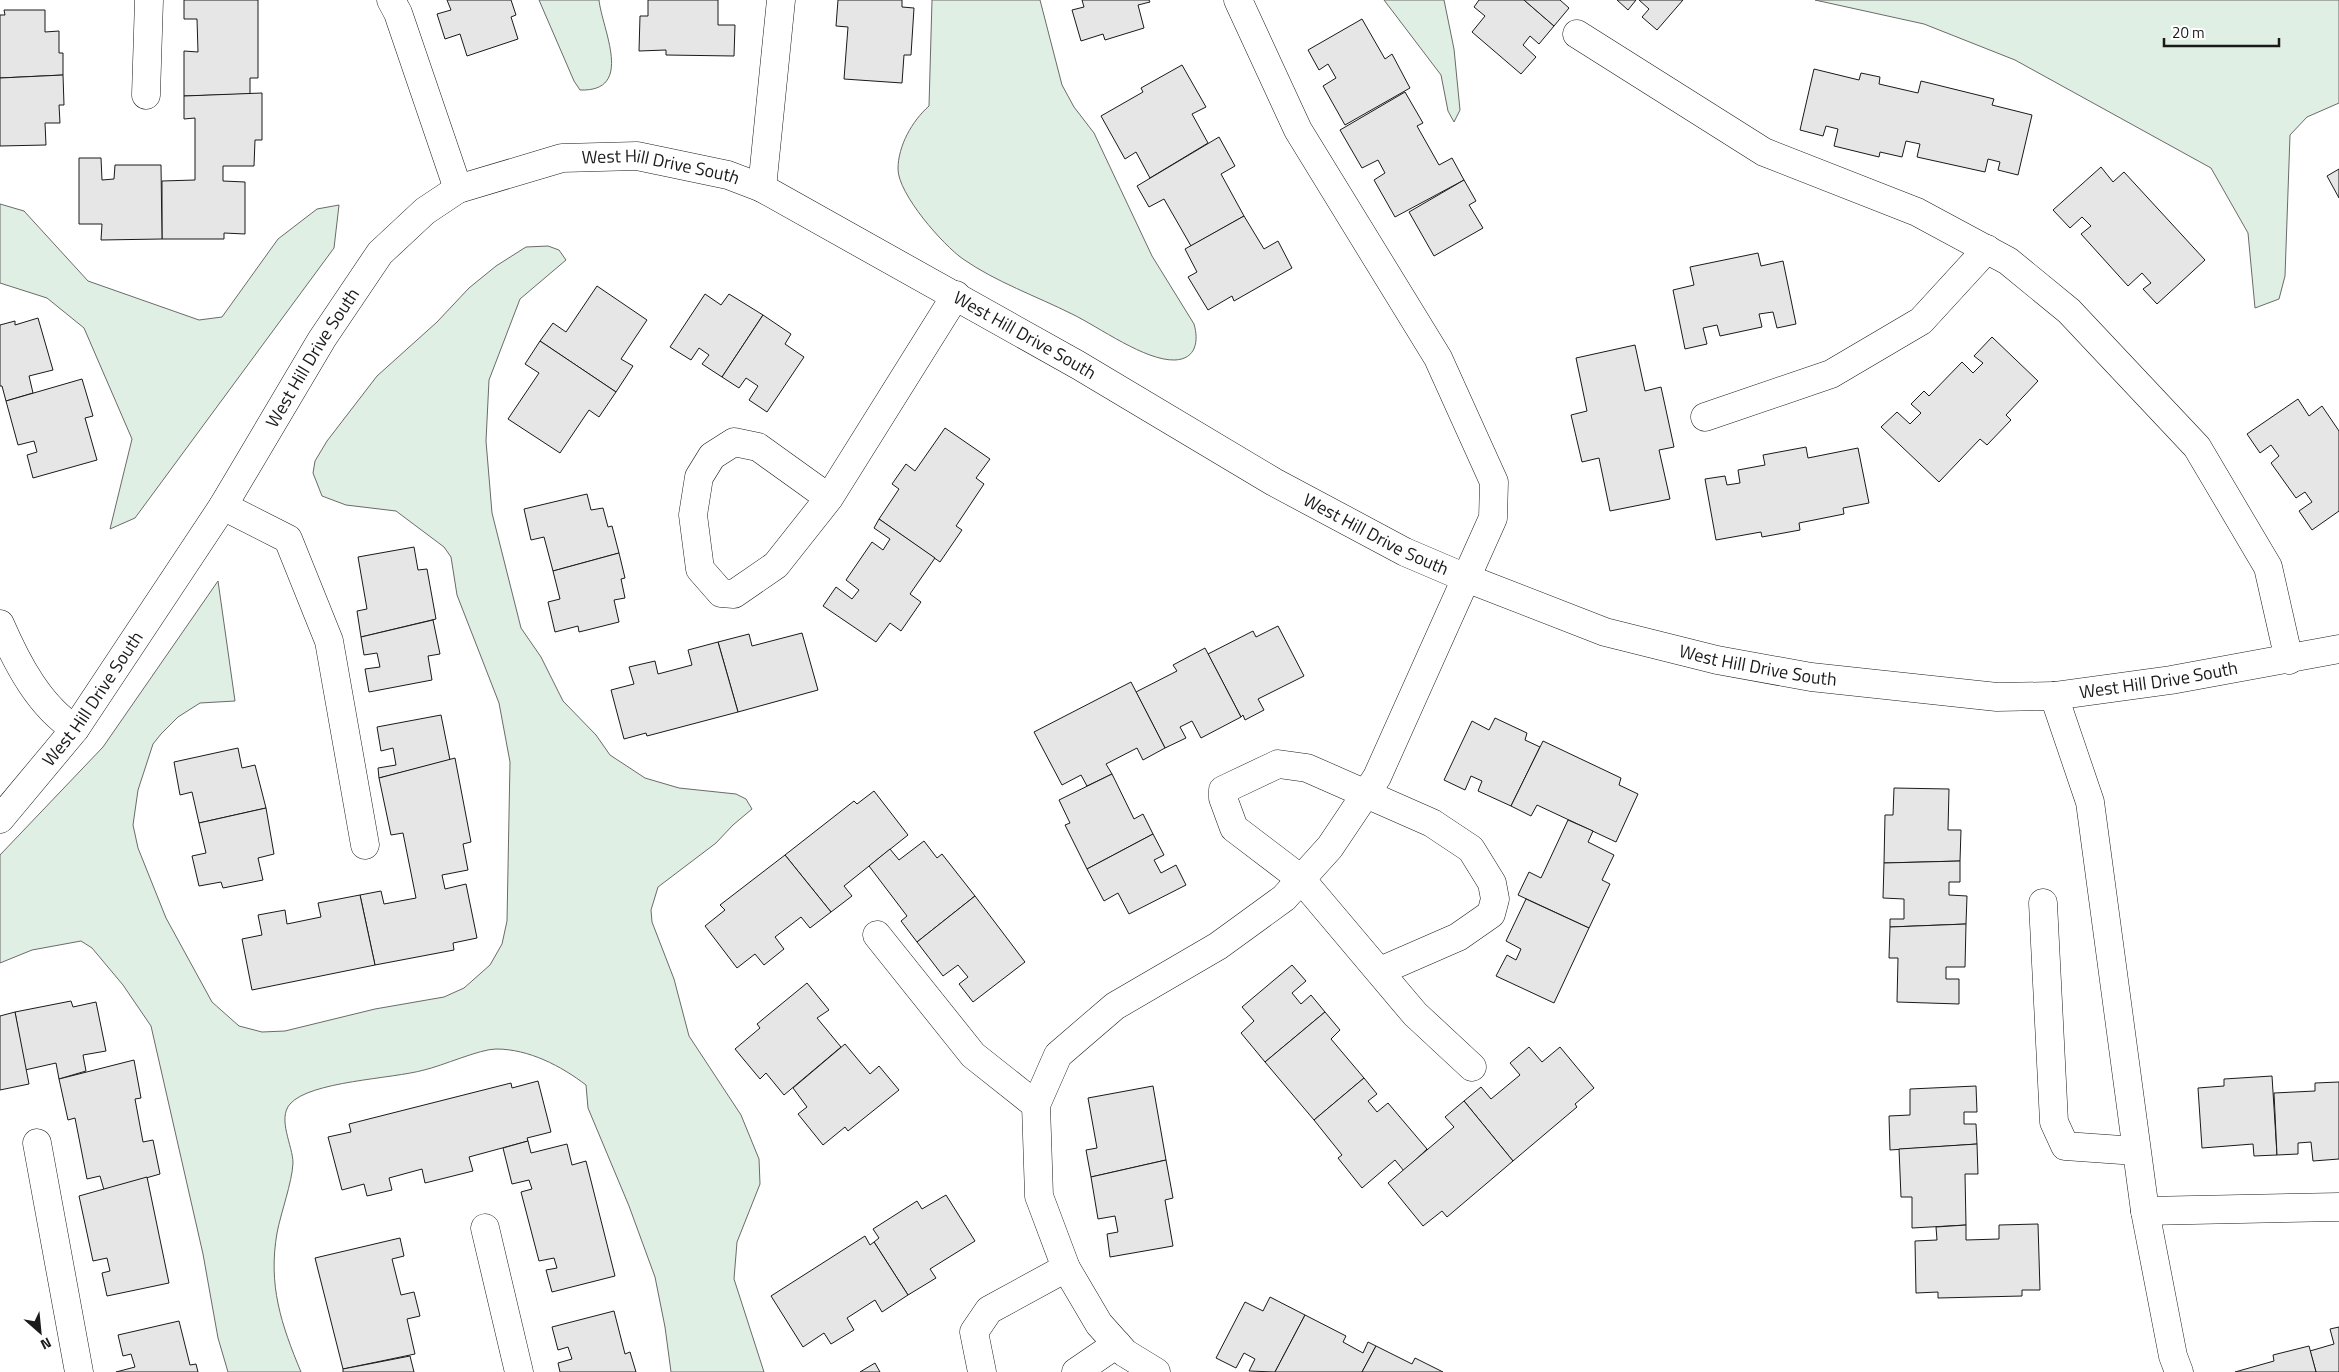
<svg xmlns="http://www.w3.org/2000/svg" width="2339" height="1372" viewBox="0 0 2339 1372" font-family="'Titillium Web',sans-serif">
<rect width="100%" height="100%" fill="#fff"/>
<!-- green -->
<g fill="#e0efe3" stroke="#6a6a6a">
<path d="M539,0H599C602,29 635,92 580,90L574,81Z"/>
<path d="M932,0H1040L1062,85L1074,107L1094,133L1152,256L1194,324C1199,341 1196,359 1175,360C1145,361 1099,327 1072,314C1036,296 996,282 963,259C943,245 898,194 898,169C898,146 912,121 929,106Z"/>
<path d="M1384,0H1444L1454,49L1460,110L1454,122L1448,111L1441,75Z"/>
<path d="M1815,0H2339V103L2307,117L2290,135L2285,276L2279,299L2255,308L2248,233L2211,168L2015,60L1924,24Z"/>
<path d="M0,204L24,211L88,281L199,320L222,317L278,239L317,209L339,205L334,248L135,518L110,529L132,439L84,328L47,298L0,283Z"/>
<path d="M548,246L559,250L566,260L520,299L489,380L486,441L492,513L521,628L541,657L563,701L596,735L610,755L645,778L679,788L736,794L746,799L752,809L733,825L716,843L658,887L651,910L652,922L674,979L689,1036L741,1115L759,1159L760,1184L737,1242L734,1279L764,1372H671L665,1327L655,1277L629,1206L588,1108L586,1085C561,1066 529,1049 496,1049C480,1049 442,1066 424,1070C392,1079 310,1081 290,1104C277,1119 293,1146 293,1163C292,1183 281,1212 277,1233C268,1285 281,1324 301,1372H228L218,1338L203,1254L151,1026L123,985L92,948L81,941L32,950L0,963V855L103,747L218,581L235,701L200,703L178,717L161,734L153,744L138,790L133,825L138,848L166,918L212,1002L239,1026L262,1032L285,1031L375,1009L444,997L464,988L490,965L502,944L507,921L510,762L499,703L457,595L451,557L444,547L396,511L346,505L322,496L313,473L315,461L327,441L377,376L437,322L469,288L496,266L526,247Z"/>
</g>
<!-- building -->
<g fill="#e6e6e6" stroke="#1a1a1a">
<path d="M184,0H258V78H250V94L184,96V51L198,52L197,19H184Z"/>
<path d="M447,0H511L516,15L511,17L518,39L467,56L460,34L445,39L437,14L451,10Z"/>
<path d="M648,0H718V25H735L734,56L666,55V50L639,51L640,16H648Z"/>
<path d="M838,0H902V7L914,8L911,55H904L902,83L844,79L848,27L836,26Z"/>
<path d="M1082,0H1149L1150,2L1138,5L1144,28L1105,40L1103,34L1081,41L1072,10L1084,7Z"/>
<path d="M1479,0H1524L1554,26L1539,44L1530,36L1523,45L1536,57L1521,74L1472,32L1485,16L1474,7Z"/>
<path d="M1524,0H1560L1569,8L1554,26Z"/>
<path d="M1617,0H1636L1628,10Z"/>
<path d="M1639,0H1683L1657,30L1642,17L1649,9Z"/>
<path d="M4,10H45V32L59,31V53H63V75L0,78V15H5Z"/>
<path d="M1362,19L1385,59L1392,54L1410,88L1345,125L1323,86L1336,78L1328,64L1319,70L1308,50Z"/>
<path d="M1182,65L1206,107L1192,114L1208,143L1150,178L1136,152L1125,159L1101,116L1143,92L1141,88Z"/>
<path d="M1814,69L1859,80L1861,73L1880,77L1879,84L1918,93L1921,81L1994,99L1992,105L2032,115L2018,175L1998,170L2000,162L1988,159L1985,172L1917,157L1920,144L1906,141L1902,157L1880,152L1879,157L1834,146L1838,129L1826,126L1823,136L1800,130Z"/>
<path d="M63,75L64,105H59L60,123H45L46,145L0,146V78Z"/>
<path d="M1405,92L1423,123L1417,126L1439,165L1452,158L1464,180L1395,217L1374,180L1385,173L1378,160L1362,168L1340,130Z"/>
<path d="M262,93V140H255L254,166H223V181L245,182V234L224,233V239H162V181L195,180V118L184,119V96Z"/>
<path d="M1219,137L1235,166L1221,174L1244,216L1191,246L1164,199L1149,207L1137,186Z"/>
<path d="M79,158H101L102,180L114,179L115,165H161L162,239L101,240L102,224H79Z"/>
<path d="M2101,167L2113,182L2124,172L2205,260L2157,304L2143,289L2151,283L2142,273L2128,286L2081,234L2091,226L2082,217L2070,228L2053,210Z"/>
<path d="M2339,169V198L2327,176Z"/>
<path d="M1464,180L1476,201L1469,205L1483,228L1434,256L1409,212Z"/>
<path d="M1244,216L1264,249L1278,241L1292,268L1234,301L1232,296L1208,310L1188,277L1197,272L1185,249Z"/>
<path d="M1758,253L1761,266L1783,261L1796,324L1777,328L1773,312L1759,314L1762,327L1720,336L1717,325L1703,328L1707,344L1685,349L1673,290L1694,285L1690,267Z"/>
<path d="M597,286L647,320L621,359L633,366L616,392L540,341L553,323L566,332Z"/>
<path d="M705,294L721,305L729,294L763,315L722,377L702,364L709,355L699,348L691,360L670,347Z"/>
<path d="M763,315L791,334L785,344L804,357L767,412L749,400L758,386L746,378L739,388L722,377Z"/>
<path d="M38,318L53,370L29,376L33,393L6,401L2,386H0V325L15,321V325Z"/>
<path d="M1992,337L2038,381L2006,415L2011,420L1987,445L1980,439L1939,482L1881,427L1897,412L1910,424L1921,413L1911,404L1924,391L1929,396L1962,362L1973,373L1983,363L1974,356Z"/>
<path d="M540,341L616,392L599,417L589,410L560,453L508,419L539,373L525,364Z"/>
<path d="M1635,345L1645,391L1661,387L1674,447L1659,450L1670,499L1610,511L1599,458L1582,462L1571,415L1587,411L1576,358Z"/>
<path d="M82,379L93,416L85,418L97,460L33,478L27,455L37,452L34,441L18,445L6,401Z"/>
<path d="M2298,399L2309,416L2322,406L2339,431V511L2312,530L2299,511L2312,502L2305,492L2296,498L2271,463L2279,456L2271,445L2260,453L2247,434Z"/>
<path d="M945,428L990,459L976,478L984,484L956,526L962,530L940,562L879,519L899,489L892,484L906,464L915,471Z"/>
<path d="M1806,447L1808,458L1858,448L1869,503L1843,508L1844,514L1799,523L1800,530L1762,537L1761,532L1716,540L1705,479L1725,476L1727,485L1740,483L1738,470L1765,465L1763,455Z"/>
<path d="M587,494L591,510L603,508L608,527L612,526L619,553L553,571L544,537L531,540L524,509Z"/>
<path d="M879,519L935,558L910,594L921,602L901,631L890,623L876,642L823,606L836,587L852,599L859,590L846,580L872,542L883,550L890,539L874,528Z"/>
<path d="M414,547L418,570L427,569L436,619L361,637L357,611L367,609L358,557Z"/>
<path d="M619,553L625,578L621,579L625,598L614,600L619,622L579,632L578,626L555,632L548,602L560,599L553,571Z"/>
<path d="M433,620L440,654L428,656L432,680L369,692L365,669L380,667L377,653L364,655L361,637Z"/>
<path d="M1278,626L1304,676L1258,699L1264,710L1245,720L1243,715L1241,717L1208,654L1253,631L1256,637Z"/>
<path d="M802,633L818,690L738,712L718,642L749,634L752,646Z"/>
<path d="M718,642L738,712L647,736L646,733L624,739L611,690L634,684L629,667L655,661L658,674L692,665L688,650Z"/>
<path d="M1205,648L1241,717L1201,738L1192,721L1180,727L1186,738L1165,748L1136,692L1177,671L1173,665Z"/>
<path d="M1131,682L1165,748L1143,760L1137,748L1106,764L1112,774L1087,786L1081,775L1062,785L1034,732Z"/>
<path d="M441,715L450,760L379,778L378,768L396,765L393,748L381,751L377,727Z"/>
<path d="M1495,718L1527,733L1525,740L1540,747L1511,806L1478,791L1482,781L1471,776L1465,790L1444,780L1472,721L1489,730Z"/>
<path d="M1543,741L1621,778L1619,785L1638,794L1616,842L1537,805L1531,816L1511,806Z"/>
<path d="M238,748L242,768L255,765L266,808L199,823L192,792L180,795L174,762Z"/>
<path d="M455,758L471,842L463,844L468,870L442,875L445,889L466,884L477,938L453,943L454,950L375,965L360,895L381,891L384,904L416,898L403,833L391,835L379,778Z"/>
<path d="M1112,774L1134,819L1143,814L1153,834L1087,869L1065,825L1070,823L1059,800Z"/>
<path d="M1894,788L1949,789L1948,830H1961L1960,861L1884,863L1885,815H1893Z"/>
<path d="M874,791L908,835L844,886L852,896L831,912L785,855L854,801L857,804Z"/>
<path d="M266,808L274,854L258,858L263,880L223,888L221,882L199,886L192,856L206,853L199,823Z"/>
<path d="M1568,820L1593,831L1588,842L1614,855L1602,880L1610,884L1589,928L1518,895L1529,872L1541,878Z"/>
<path d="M1153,834L1164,855L1154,860L1161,873L1176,865L1186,885L1129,914L1118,893L1104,901L1087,869Z"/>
<path d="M924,841L937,858L942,854L975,896L917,942L901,921L907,916L869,866L890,849L899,860Z"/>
<path d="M785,855L831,912L810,928L801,917L775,937L784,949L764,965L755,954L737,968L705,926L725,910L720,905Z"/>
<path d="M1960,861V882H1949V895L1967,896L1966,924L1890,927V919H1904V899L1883,898L1884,863Z"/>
<path d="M360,895L375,965L252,990L242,939L262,935L258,915L285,910L287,924L321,917L318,903Z"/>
<path d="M975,896L1025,962L973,1002L959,984L968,977L958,965L943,976L917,942Z"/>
<path d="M1526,899L1589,928L1554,1003L1496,976L1507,955L1516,960L1521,949L1506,941Z"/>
<path d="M1966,924L1965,967H1946V979H1959V1004L1897,1002L1898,958H1889L1890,927Z"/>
<path d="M1292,965L1306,981L1292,993L1301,1004L1311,995L1325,1012L1265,1062L1241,1033L1254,1021L1242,1007Z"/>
<path d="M807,983L829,1010L817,1018L841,1047L784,1095L766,1073L760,1079L735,1049L760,1028L757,1024Z"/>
<path d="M71,1001L73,1007L96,1002L106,1051L83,1055L86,1071L59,1079L56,1063L25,1070L15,1012Z"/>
<path d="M15,1012L29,1084L0,1090V1016Z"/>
<path d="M1325,1012L1340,1030L1331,1039L1364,1078L1314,1120L1265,1062Z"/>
<path d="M845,1044L870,1074L879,1066L899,1090L848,1131L845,1127L823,1145L798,1114L807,1107L793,1088Z"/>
<path d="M1529,1047L1542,1062L1560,1047L1594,1088L1575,1104L1577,1107L1513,1161L1464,1101L1481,1087L1491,1099L1520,1075L1510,1063Z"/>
<path d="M134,1060L141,1098L135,1099L143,1142L153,1140L160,1174L104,1190L100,1176L87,1179L75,1118L68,1120L59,1079Z"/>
<path d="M2272,1076L2277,1155L2254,1156L2253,1144L2202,1148L2198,1088L2224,1086V1079Z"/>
<path d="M1364,1078L1377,1094L1368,1101L1377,1112L1388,1103L1427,1149L1404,1171L1395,1160L1362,1188L1338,1158L1342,1155L1314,1120Z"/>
<path d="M538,1081L551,1132L527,1138L528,1141L469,1157L473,1171L425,1183L422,1169L389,1178L392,1190L367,1196L364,1184L342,1190L328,1137L351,1132L349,1124L511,1083L512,1088Z"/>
<path d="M2339,1082V1159L2313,1161L2311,1142L2298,1143V1154L2277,1155L2274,1093L2315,1091V1083Z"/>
<path d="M1153,1086L1166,1160L1091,1177L1086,1150L1097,1148L1088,1098Z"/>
<path d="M1976,1086L1977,1112H1964V1124H1976L1977,1144L1890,1150L1889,1116L1910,1115V1089Z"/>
<path d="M1464,1101L1513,1161L1447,1217L1442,1211L1423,1226L1388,1183L1454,1127L1445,1117Z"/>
<path d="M528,1141L531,1153L567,1144L572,1165L586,1161L615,1276L552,1292L546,1270L557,1268L554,1258L539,1261L521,1192L532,1189L529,1180L512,1184L503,1148Z"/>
<path d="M1977,1144L1978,1174H1965L1966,1225L1912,1228V1197H1901L1899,1149Z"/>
<path d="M1166,1160L1173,1198L1165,1200L1173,1246L1110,1257L1107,1234L1118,1232L1115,1216L1098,1219L1091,1177Z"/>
<path d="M147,1177L169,1283L107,1296L102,1273L110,1271L107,1258L93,1261L79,1196Z"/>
<path d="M946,1195L975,1241L930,1269L936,1278L908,1295L874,1242L879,1238L873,1229L917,1201L922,1209Z"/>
<path d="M2038,1224L2040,1290H2022V1296L1938,1298V1292L1916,1293L1915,1241L1937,1240L1936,1227L1966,1225V1240L1999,1239V1225Z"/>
<path d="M865,1236L870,1245L874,1242L908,1295L882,1312L875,1300L847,1318L854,1330L831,1344L824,1333L803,1347L771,1296Z"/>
<path d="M400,1238L404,1256L392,1259L401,1295L414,1292L420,1316L407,1319L415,1354L343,1369L315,1258Z"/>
<path d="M1270,1297L1305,1315L1275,1372L1249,1371L1255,1359L1244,1353L1236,1368L1216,1358L1245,1302L1263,1311Z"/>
<path d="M614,1311L625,1354L630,1352L636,1372H560L558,1363L572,1359L568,1347L558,1350L552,1327Z"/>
<path d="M1305,1315L1346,1336L1343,1342L1363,1353L1368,1342L1376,1346L1362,1372H1275Z"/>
<path d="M179,1321L190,1365L196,1364L198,1372H116L135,1367L131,1354L123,1356L118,1335Z"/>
<path d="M2339,1327V1372H2316L2310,1351L2334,1344L2330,1329Z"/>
<path d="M1376,1346L1412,1364L1415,1358L1443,1372H1362Z"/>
<path d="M2309,1346L2316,1372H2235L2274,1361L2273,1355Z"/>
<path d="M410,1356L414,1372H343V1369Z"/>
<path d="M875,1363L880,1372H860Z"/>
</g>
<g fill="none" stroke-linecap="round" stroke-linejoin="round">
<defs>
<g id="minor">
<path d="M391,0L398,13L458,189"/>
<path d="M1577,34L1764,152L1917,212L2008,261L2069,311L2197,447L2268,567L2289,660"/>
<path d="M146,95L149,0"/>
<path d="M762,188L781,0"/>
<path d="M1705,417L1831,374L1921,321L1987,249"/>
<path d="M829,498L758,447L734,442L712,456L699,477L693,515L700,569L721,593L734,594L776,565L829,498L956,295"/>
<path d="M223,506L288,539L329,641L365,845"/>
<path d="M0,624C17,663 39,706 75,729"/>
<path d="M2054,696L2090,802L2145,1211L2173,1356L2179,1372"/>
<path d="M2043,903L2054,1122L2065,1146L2136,1151"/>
<path d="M877,935L973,1055L1036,1105"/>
<path d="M1380,971L1458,937L1491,914L1495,899L1492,883L1471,849L1432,823L1307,768L1278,764L1223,790V798L1234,828L1301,879L1415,1014L1472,1067"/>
<path d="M37,1143L79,1372"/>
<path d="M2145,1211L2339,1207"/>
<path d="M485,1228L519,1372"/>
<path d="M982,1372L974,1332L989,1310L1066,1268"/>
<path d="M1076,1372L1117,1344"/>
<path d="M1156,1372L1125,1353L1099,1324L1066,1268L1039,1196L1036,1105L1058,1055L1115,1006L1218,946L1284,898L1330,847L1377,777L1493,518L1494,482L1438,358L1298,130L1238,0"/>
</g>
<g id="tertiary">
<path id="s1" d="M0,819L75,729L223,506L322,339L380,253L425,211L458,189L562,158L637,156L728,175L762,188L1078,365L1274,482L1405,552L1466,578L1605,632L1717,660L1811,677L1997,697L2054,696L2171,680L2339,649"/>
</g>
</defs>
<!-- minor casing -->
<use href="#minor" stroke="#1a1a1a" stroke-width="29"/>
<!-- tertiary casing -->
<use href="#tertiary" stroke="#1a1a1a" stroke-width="29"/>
<!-- minor -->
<use href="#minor" stroke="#fff" stroke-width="28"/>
<!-- tertiary -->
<use href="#tertiary" stroke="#fff" stroke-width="28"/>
</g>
<g text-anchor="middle" stroke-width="4" stroke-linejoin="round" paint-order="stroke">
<!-- street labels -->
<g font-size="18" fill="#1a1a1a" stroke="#fff">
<text dy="6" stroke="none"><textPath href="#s1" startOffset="992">West Hill Drive South</textPath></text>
<text dy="6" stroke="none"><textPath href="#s1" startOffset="1398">West Hill Drive South</textPath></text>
<text dy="6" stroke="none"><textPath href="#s1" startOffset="558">West Hill Drive South</textPath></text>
<text dy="6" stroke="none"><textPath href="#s1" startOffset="1802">West Hill Drive South</textPath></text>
<text dy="6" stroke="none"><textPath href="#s1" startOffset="2208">West Hill Drive South</textPath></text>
<text dy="6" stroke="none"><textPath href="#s1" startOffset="2612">West Hill Drive South</textPath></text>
<text dy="6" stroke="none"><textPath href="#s1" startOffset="152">West Hill Drive South</textPath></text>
</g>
</g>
<!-- north arrow -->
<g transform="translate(40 1332) rotate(153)" stroke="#ffffff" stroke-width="4" paint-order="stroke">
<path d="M0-4L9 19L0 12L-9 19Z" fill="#1a1a1a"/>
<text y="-8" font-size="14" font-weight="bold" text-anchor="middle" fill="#1a1a1a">N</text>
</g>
<!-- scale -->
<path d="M2164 38v8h115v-8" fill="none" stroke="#1a1a1a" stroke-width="2.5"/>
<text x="2172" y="38" font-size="15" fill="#1a1a1a" stroke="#ffffff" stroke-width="4" paint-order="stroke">20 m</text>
</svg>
